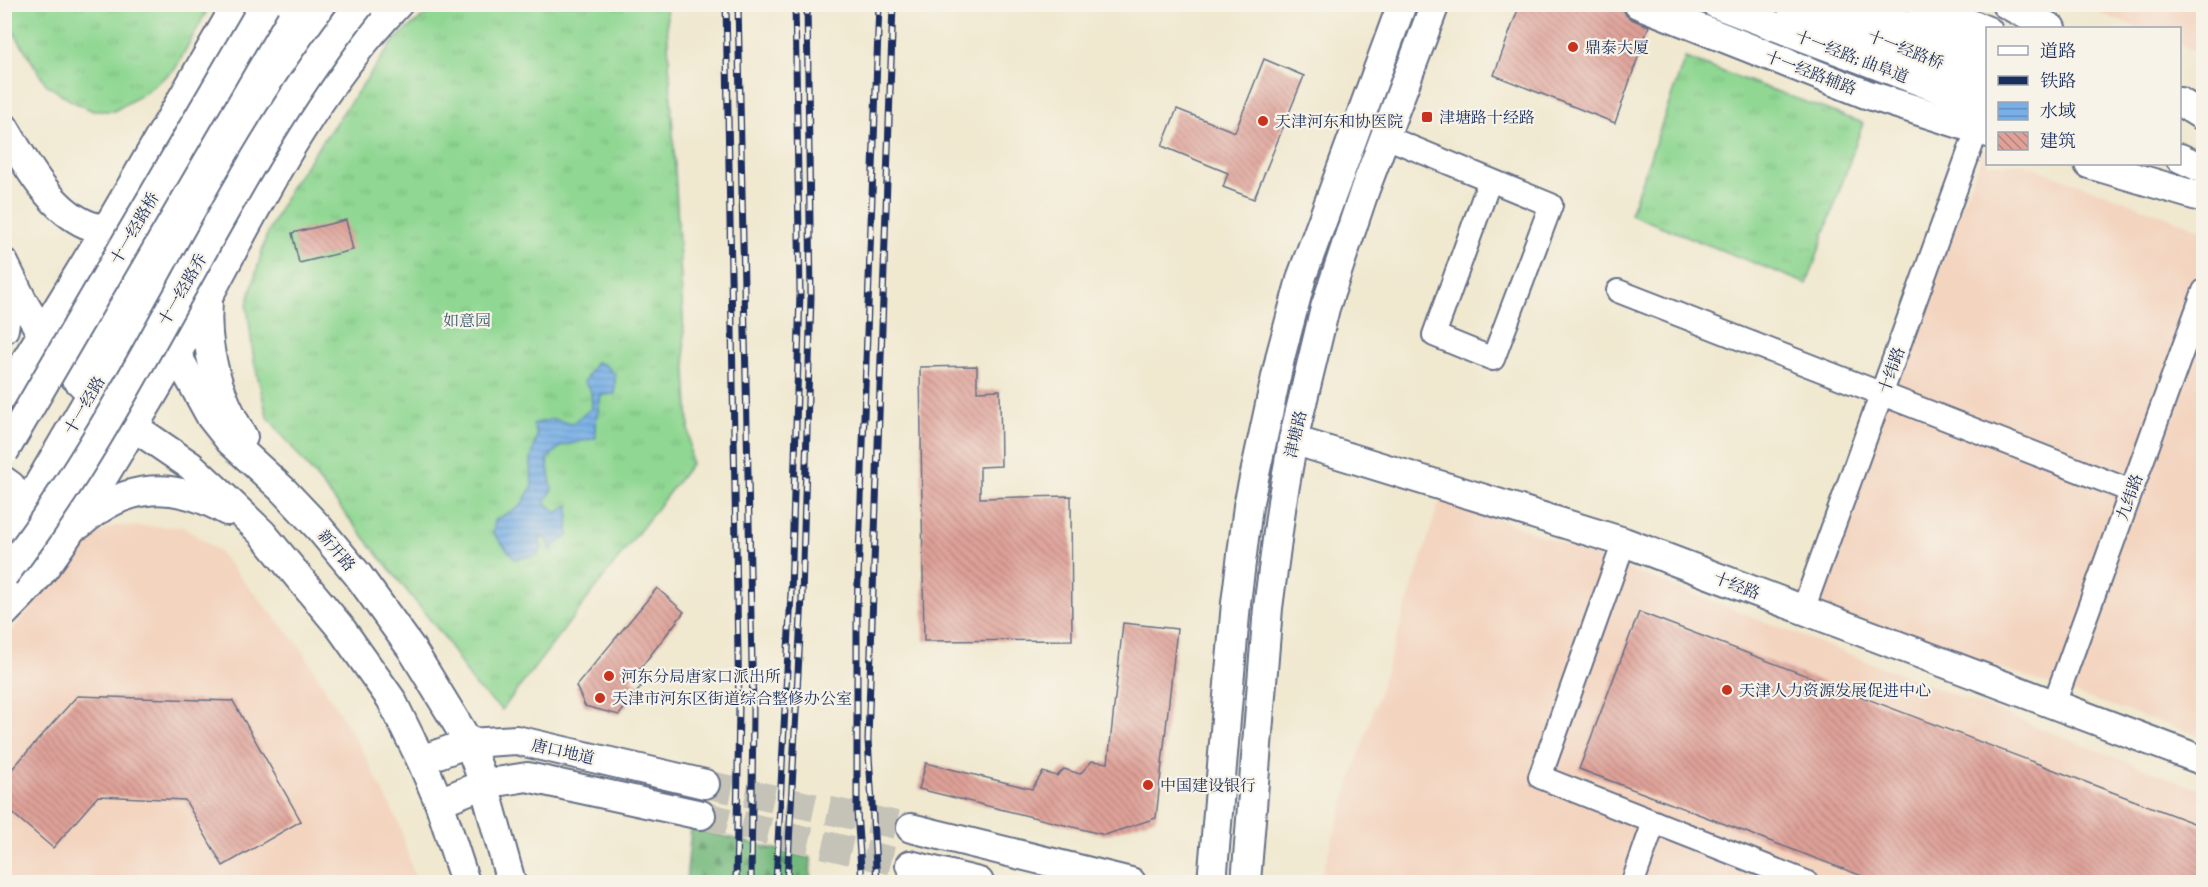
<svg xmlns="http://www.w3.org/2000/svg" width="2208" height="887" viewBox="0 0 2208 887" font-family="'IM FELL French Canon','Noto Serif SC',serif">
<defs>
<pattern id="grass-tufts" width="24" height="20" patternUnits="userSpaceOnUse" patternTransform="scale(1.5)"><rect width="24" height="20" fill="#8fd792"/><path d="M3 7l-1-3M5 7V3M7 7l1-3M15 17l-1-3M17 17v-4M19 17l1-3" fill="none" stroke="#7bb980"/></pattern>
<pattern id="forest-firs" width="22" height="20" patternUnits="userSpaceOnUse" patternTransform="scale(1.5)"><rect width="22" height="20" fill="#73b87c"/><path d="M5 1l3.5 6h-7zM16 11l3.5 6h-7z" fill="#5e9669"/></pattern>
<pattern id="water-rules" width="6" height="5" patternUnits="userSpaceOnUse" patternTransform="scale(1.5)"><rect width="6" height="5" fill="#77afe6"/><path d="M0 2.5h6" fill="none" stroke="#618fbe"/></pattern>
<pattern id="building-back-hatch" width="6" height="6" patternUnits="userSpaceOnUse" patternTransform="scale(1.5)"><rect width="6" height="6" fill="#dfa198"/><path d="M-1 5l2 2M0 0l6 6M5-1l2 2" fill="none" stroke="#b4847f"/></pattern>
</defs>
<rect width="100%" height="100%" fill="#f7f3e8"/>
<filter id="ink" filterUnits="userSpaceOnUse"><feTurbulence type="fractalNoise" baseFrequency=".0167" numOctaves="2"/><feDisplacementMap in="SourceGraphic" scale="12" xChannelSelector="R" yChannelSelector="G"/><feConvolveMatrix kernelMatrix="1 2 1 2 8 2 1 2 1" color-interpolation-filters="sRGB"/></filter>
<filter id="wash" filterUnits="userSpaceOnUse"><feTurbulence type="fractalNoise" baseFrequency=".008" numOctaves="4" result="noise"/><feDisplacementMap in="SourceGraphic" scale="24" xChannelSelector="R" yChannelSelector="G"/><feGaussianBlur stdDeviation="1.35" result="paint"/><feColorMatrix in="noise" values="0 0 0 0 0 0 0 0 0 0 0 0 0 0 0 0 0 1.4 0 .05"/><feComposite in="paint" operator="in"/></filter>
<g filter="url(#wash)">
<rect width="100%" height="100%" fill="#f0e8cf"/>
<!-- built -->
<g fill="#f3d4bf">
<path d="M2078,5H2203V55L2180,45V28H2138Z"/>
<path d="M1985,149L1987,150L1988,164H2024L2201,229L2203,225V737L1798,599Z"/>
<path d="M1441,497L2203,791V882H1319Z"/>
<path d="M114,526L183,527L217,550L299,645L364,754L399,823L416,882H5L4,640L88,538Z"/>
</g>
<!-- grass -->
<g fill="url(#grass-tufts)" stroke="#558378" stroke-width="1.5">
<path d="M5,4H210V5L175,69L143,94L114,111H93L70,100L46,84L5,18Z"/>
<path d="M438,5H666L691,464L502,710L475,686L444,637L267,416L254,361L247,305L266,237L291,186L395,39Z"/>
<path d="M1685,58L1863,123L1807,284L1630,214Z"/>
</g>
<!-- forest -->
<path fill="url(#forest-firs)" stroke="#47746d" stroke-width="1.5" d="M691,828L811,858L810,882H686Z"/>
<!-- water -->
<path fill="url(#water-rules)" stroke="#496fa2" stroke-width="1.5" d="M596,362L605,365L615,374V394L601,395L595,426L596,438L561,446L547,459L552,490L545,502L557,513L569,505L568,536L554,546L551,552L548,540L539,536L542,549L537,555L515,559L493,533L495,520L521,506L532,486L531,460L537,435L533,424L553,419L571,424L592,408L591,391L584,382Z"/>
<g id="blocks">
<!-- building -->
<g fill="url(#building-back-hatch)">
<path d="M1520,4H1615L1622,7L1626,15L1631,19L1649,26L1615,123L1494,75Z"/>
<path d="M1264,59L1304,76L1254,199L1223,187L1228,173L1162,146L1177,109L1235,132Z"/>
<path d="M346,220L353,250L299,263L292,233Z"/>
<path d="M977,366V391L1000,390L1001,466L980,467V498L1071,496L1072,640L924,641L920,367Z"/>
<path d="M657,588L684,612L632,679L641,687L619,715L585,706L576,686Z"/>
<path d="M1639,612L2204,827V882H1878L1579,769Z"/>
<path d="M1123,623L1177,629L1156,818L1105,835L919,789L926,763L1032,789L1043,772L1057,776L1064,769L1080,774L1092,761L1108,763Z"/>
<path d="M77,696L233,701L301,821L223,866L185,800L98,796L53,848L4,806V778Z"/>
</g>
</g>
</g>
<g filter="url(#ink)">
<use href="#blocks" fill-opacity="0" stroke="#667086" stroke-width="1.5"/>
<g fill="none" stroke-linecap="round" stroke-linejoin="round">
<!-- major-tunnel -->
<g stroke="#c5c3b8" stroke-width="28" stroke-dasharray="28 14" stroke-linecap="butt">
<path d="M705,784L911,828"/>
<path d="M701,815L910,865"/>
</g>
<defs>
<g id="minor">
<path d="M1386,137L1551,205L1493,359L1434,335L1490,180"/>
<path d="M1618,291L2131,491"/>
<path d="M1624,542L1540,777L1806,882"/>
<path d="M1803,610L1977,130"/>
<path d="M2054,704L2204,291"/>
<path d="M1633,882L1654,822"/>
</g>
<g id="major">
<path d="M1638,4L1866,94L1988,133"/>
<path d="M1716,4L1988,107"/>
<path d="M1790,4L1988,81"/>
<path d="M1850,4L1988,57"/>
<path d="M1921,4L1988,31"/>
<path d="M2006,4L2051,28"/>
<path d="M2180,102L2204,117"/>
<path d="M4,127C24,160 49,208 86,224C97,229 111,229 123,228"/>
<path d="M2180,158L2204,169"/>
<path d="M2089,164L2204,198"/>
<path d="M186,232L174,274L169,303L172,339L177,355L211,417L230,441L282,489L319,528L358,575L411,648L469,743L484,784L511,882"/>
<path d="M4,263L23,302L42,334L75,377L91,393L134,427L191,466L219,492L262,533L340,627L391,699L421,760L439,802L465,882"/>
<path d="M208,301C204,351 218,394 243,437"/>
<path d="M4,329L7,309L5,276"/>
<path d="M75,377L217,131L280,26L295,4"/>
<path d="M4,396L114,216L237,4"/>
<path d="M1293,440L1624,542L2204,761"/>
<path d="M4,481L11,486L17,500L11,527"/>
<path d="M80,524C127,482 174,481 227,511"/>
<path d="M10,565L15,542L37,487L206,198L263,93L322,4"/>
<path d="M4,613C15,602 26,591 35,580C66,542 90,499 115,458C147,405 179,352 208,297C263,194 316,89 398,4"/>
<path d="M421,760L469,743L516,740L705,784"/>
<path d="M439,802L484,784L527,777L701,815"/>
<path d="M911,828L1131,882"/>
<path d="M910,865L979,882"/>
<path d="M1212,882L1236,603L1248,506L1281,354L1302,276L1402,4"/>
<path d="M1246,882L1268,608L1282,502L1293,440L1325,308L1365,189L1435,4"/>
</g>
</defs>
<!-- minor casing -->
<use href="#minor" stroke="#667086" stroke-width="26"/>
<!-- major casing -->
<use href="#major" stroke="#667086" stroke-width="32"/>
<!-- minor -->
<use href="#minor" stroke="#fff" stroke-width="22"/>
<!-- major -->
<use href="#major" stroke="#fff" stroke-width="28"/>
<defs>
<g id="rail">
<path d="M726,4L739,708L736,882"/>
<path d="M738,4L753,711L751,882"/>
<path d="M776,882L791,593L800,293L795,4"/>
<path d="M787,882L802,597L811,297L807,4"/>
<path d="M862,882L857,812V609L879,4"/>
<path d="M877,882L868,740L893,4"/>
</g>
</defs>
<!-- rail casing -->
<use href="#rail" stroke="#1b2f5e" stroke-width="7"/>
<!-- rail -->
<use href="#rail" stroke="#f7f3e8" stroke-width="4.5" stroke-dasharray="14" stroke-linecap="butt"/>
<defs>
<g id="major-bridge">
<path d="M4,452L265,4"/>
<path d="M4,575C142,398 220,180 360,4"/>
</g>
</defs>
<!-- major-bridge casing -->
<use href="#major-bridge" stroke="#667086" stroke-width="32" stroke-linecap="butt"/>
<!-- major-bridge -->
<use href="#major-bridge" stroke="#fff" stroke-width="28"/>
</g>
</g>
<!-- markers -->
<g fill="#c8321e" stroke="#f7f3e8" stroke-width="2">
<circle cx="1573" cy="47" r="6"/>
<rect x="1421" y="111" width="12" height="12" rx="3"/>
<circle cx="1263" cy="121" r="6"/>
<circle cx="609" cy="676" r="6"/>
<circle cx="1727" cy="690" r="6"/>
<circle cx="600" cy="698" r="6"/>
<circle cx="1148" cy="785" r="6"/>
</g>
<g text-anchor="middle" stroke-width="4.5" stroke-linejoin="round" paint-order="stroke">
<!-- poi labels -->
<g font-size="16" fill="#1b2f5e" stroke="#f7f3e8" text-anchor="start">
<text x="1585" y="53">鼎泰大厦</text>
<text x="1439" y="123">津塘路十经路</text>
<text x="1275" y="127">天津河东和协医院</text>
<text x="621" y="682">河东分局唐家口派出所</text>
<text x="1739" y="696">天津人力资源发展促进中心</text>
<text x="612" y="704">天津市河东区街道综合整修办公室</text>
<text x="1160" y="791">中国建设银行</text>
</g>
<!-- street labels -->
<g font-size="16" fill="#1b2f5e" stroke="#f7f3e8">
<text transform="translate(1906 49) rotate(21)" y="6">十一经路桥</text>
<text transform="translate(1852 56) rotate(21)" y="6">十一经路; 曲阜道</text>
<text transform="translate(1811 72) rotate(21)" y="6">十一经路辅路</text>
<text transform="translate(134 228) rotate(-60)" y="6">十一经路桥</text>
<text transform="translate(182 289) rotate(-60)" y="6">十一经路乔</text>
<text transform="translate(1891 370) rotate(-70)" y="6">十纬路</text>
<text transform="translate(84 405) rotate(-60)" y="6">十一经路</text>
<text transform="translate(1295 434) rotate(-77)" y="6">津塘路</text>
<text transform="translate(2129 497) rotate(-70)" y="6">九纬路</text>
<text transform="translate(337 550) rotate(50)" y="6">新开路</text>
<text transform="translate(1737 585) rotate(21)" y="6">十经路</text>
<text transform="translate(563 751) rotate(13)" y="6">唐口地道</text>
</g>
<!-- park labels -->
<g font-size="16" fill="#38596b" stroke="#f7f3e8">
<text x="467" y="326">如意园</text>
</g>
</g>
<!-- margin -->
<rect width="2208" height="887" fill="none" stroke="#f7f3e8" stroke-width="24"/>
<!-- legend -->
<rect x="1986" y="27" width="195" height="138" fill="#f7f3e8" stroke="#9fa5b1" stroke-width="1.5"/>
<rect x="1998" y="46" width="30" height="9" fill="#ffffff" stroke="#9fa5b1" stroke-width="1.5"/>
<text x="2040" y="57" font-size="18" fill="#1b2f5e">道路</text>
<rect x="1998" y="76" width="30" height="9" fill="#1b2f5e" stroke="#9fa5b1" stroke-width="1.5"/>
<text x="2040" y="87" font-size="18" fill="#1b2f5e">铁路</text>
<rect x="1998" y="102" width="30" height="18" fill="url(#water-rules)" stroke="#9fa5b1" stroke-width="1.5"/>
<text x="2040" y="117" font-size="18" fill="#1b2f5e">水域</text>
<rect x="1998" y="132" width="30" height="18" fill="url(#building-back-hatch)" stroke="#9fa5b1" stroke-width="1.5"/>
<text x="2040" y="147" font-size="18" fill="#1b2f5e">建筑</text>
</svg>
